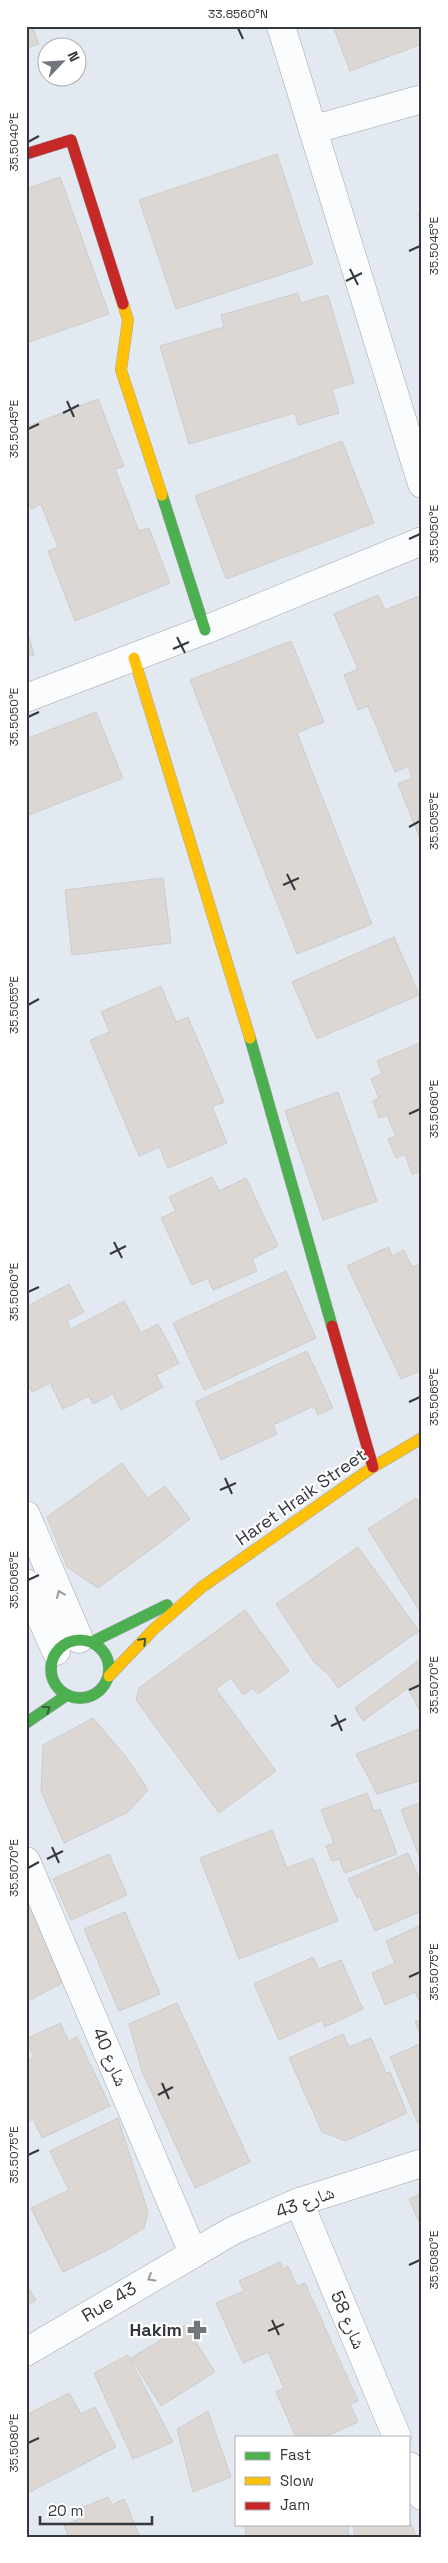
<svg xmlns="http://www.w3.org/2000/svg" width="448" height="2563" viewBox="0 0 448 2563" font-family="'Space Grotesk','Noto Naskh Arabic',sans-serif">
<rect width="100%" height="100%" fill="#e3e9f0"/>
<!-- building -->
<g fill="#dcd7d2" stroke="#cbcccd">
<path d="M26,26H32L39,44L26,48Z"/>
<path d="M333,26H422V44L350,71Z"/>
<path d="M277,154L313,264L176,309L139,200Z"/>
<path d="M60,177L109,314L26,343V189Z"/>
<path d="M422,213V226L418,214Z"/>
<path d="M298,293L301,303L328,295L354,383L332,389L339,413L298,425L295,413L189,444L160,346L224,327L221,315Z"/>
<path d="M98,399L124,466L115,469L139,531L149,528L170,583L75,621L48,551L58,547L41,504L31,509L26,496V427Z"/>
<path d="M342,441L374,523L226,579L195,496Z"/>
<path d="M378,595L385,610L422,595V843L398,784L412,778L408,766L395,772L368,706L358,710L344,675L358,669L334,614Z"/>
<path d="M26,626L34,655L26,657Z"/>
<path d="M291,641L324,722L297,733L372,924L297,954L190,680Z"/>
<path d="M96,712L123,778L26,816V739Z"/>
<path d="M163,878L171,943L72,955L65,890Z"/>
<path d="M394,937L419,995L317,1039L292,982Z"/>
<path d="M161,986L176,1022L188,1017L224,1102L212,1107L227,1143L168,1168L159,1147L139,1156L90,1040L110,1032L101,1012Z"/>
<path d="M422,1042V1171L412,1174L405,1154L396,1158L388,1139L396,1136L387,1115L379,1118L373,1101L379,1098L371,1079L382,1074L377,1061Z"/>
<path d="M338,1092L377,1201L323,1220L285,1111Z"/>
<path d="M212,1177L219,1191L246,1178L278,1246L252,1259L257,1271L213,1290L208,1278L192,1285L161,1218L176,1211L169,1197Z"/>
<path d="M388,1247L392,1256L404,1250L412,1267L422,1263V1370L401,1379L347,1266Z"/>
<path d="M286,1271L316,1338L204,1390L173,1323Z"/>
<path d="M69,1284L84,1312L67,1321L71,1329L124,1301L141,1333L158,1324L179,1363L156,1375L163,1387L121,1410L113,1394L93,1404L89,1396L63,1409L50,1383L32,1392L26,1381V1307Z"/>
<path d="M307,1351L333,1408L318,1415L314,1406L273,1425L277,1434L221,1460L195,1402Z"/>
<path d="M122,1463L173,1533L98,1588L67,1567L47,1517Z"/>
<path d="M165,1486L190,1519L174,1531L149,1497Z"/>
<path d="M416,1498L422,1507V1609L419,1610L368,1529Z"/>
<path d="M358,1547L419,1631L338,1688L329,1675L314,1662L276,1604Z"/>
<path d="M245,1610L289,1671L258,1694L253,1688L243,1695L231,1678L216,1689L276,1771L219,1813L136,1700L139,1688Z"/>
<path d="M422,1658V1715L408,1688L363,1721L355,1708Z"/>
<path d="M93,1718L127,1758L148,1790L128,1812L64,1843L41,1791L43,1745Z"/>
<path d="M422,1728V1780L377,1794L356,1754Z"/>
<path d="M367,1793L374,1811L380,1809L397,1854L345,1873L339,1859L332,1861L326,1846L334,1843L321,1810Z"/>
<path d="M422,1802V1863L401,1810Z"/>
<path d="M272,1830L287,1868L313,1858L338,1921L239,1959L200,1858Z"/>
<path d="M408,1853L422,1885L418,1888L422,1897V1911L375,1931L360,1896L357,1898L348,1879Z"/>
<path d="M109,1854L127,1895L71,1920L53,1879Z"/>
<path d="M26,1898L68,1980L26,2002Z"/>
<path d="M125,1912L160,1994L119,2011L84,1929Z"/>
<path d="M419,1926L422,1933V2007L415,1992L385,2005L372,1973L395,1963L386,1941Z"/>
<path d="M313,1957L319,1969L341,1960L363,2009L325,2027L322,2020L279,2040L254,1984Z"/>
<path d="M177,2003L250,2162L195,2188L142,2071L129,2024Z"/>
<path d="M422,2020V2037L415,2022Z"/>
<path d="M60,2023L69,2041L77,2037L110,2106L42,2138L33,2119L26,2122V2061L34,2058L26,2039Z"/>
<path d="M343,2034L349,2047L371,2038L386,2073L390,2072L407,2113L346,2141L322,2132L289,2058Z"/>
<path d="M422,2043V2121L418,2123L390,2057Z"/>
<path d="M118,2118L148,2212L144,2228L113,2247L63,2272L31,2208L69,2190L50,2151Z"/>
<path d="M422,2193V2228L409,2199Z"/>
<path d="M280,2262L283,2269L288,2266L297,2286L305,2283L358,2401L350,2404L358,2422L325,2437H307L305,2433L296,2437L276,2392L284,2388L268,2352L243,2363L216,2303L244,2291L239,2281Z"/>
<path d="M26,2284L36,2300L26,2306Z"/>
<path d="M185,2325L215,2372L161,2406L131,2358Z"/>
<path d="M128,2355L173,2442L133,2459L94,2373Z"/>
<path d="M69,2393L81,2414L95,2407L116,2447L26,2494V2415Z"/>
<path d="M208,2411L231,2477L193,2492L177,2429Z"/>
<path d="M108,2497L112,2505L124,2499L140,2537H69L64,2526L85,2516L81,2508Z"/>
<path d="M409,2521L417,2537H355L353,2524H409Z"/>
<path d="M245,2524H348L349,2537H246Z"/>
</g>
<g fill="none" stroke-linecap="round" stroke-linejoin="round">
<defs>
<g id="street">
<path d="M281,26L422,484"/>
<path d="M315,129L422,99"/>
<path d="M26,698L205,630L422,541"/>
<path d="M26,1515L79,1639"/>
<path d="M26,1583L56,1651"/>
<path d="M26,1861L193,2253"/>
<path d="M299,2202L397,2437"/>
<path d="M26,2352L232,2231L299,2202L422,2163"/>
<path d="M409,2466L422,2496"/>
</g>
<g id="fast">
<path d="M162,495L205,630"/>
<path d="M250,1038L332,1326"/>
<circle cx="80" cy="1669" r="29"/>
<path d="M92,1642L167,1605"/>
<path d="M26,1723L67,1695"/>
</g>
<g id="slow">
<path d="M123,304L128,320L121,370L162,495"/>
<path d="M134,658L250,1038"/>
<path d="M109,1676L154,1629L202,1587L373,1467L422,1438"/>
</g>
<g id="jam">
<path d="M26,154L71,140L123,304"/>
<path d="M332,1326L373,1467"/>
</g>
</defs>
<!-- street casing -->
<use href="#street" stroke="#a2a6ab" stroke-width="29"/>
<!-- fast casing -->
<use href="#fast" stroke="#a2a6ab" stroke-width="12"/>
<!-- slow casing -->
<use href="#slow" stroke="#a2a6ab" stroke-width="12"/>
<!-- jam casing -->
<use href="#jam" stroke="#a2a6ab" stroke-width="12"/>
<!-- street -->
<use href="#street" stroke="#fbfcfd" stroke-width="28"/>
<!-- fast -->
<use href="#fast" stroke="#4caf50" stroke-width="11"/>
<!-- slow -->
<use href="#slow" stroke="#ffc107" stroke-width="11"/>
<!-- jam -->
<use href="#jam" stroke="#c62828" stroke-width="11"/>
</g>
<!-- one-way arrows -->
<defs><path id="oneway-chevron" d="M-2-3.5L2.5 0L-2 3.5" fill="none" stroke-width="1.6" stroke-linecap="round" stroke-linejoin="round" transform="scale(1.25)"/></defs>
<g stroke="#989a9d">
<use href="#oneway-chevron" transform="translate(60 1594) rotate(-113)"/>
<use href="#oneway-chevron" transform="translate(151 2278) rotate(149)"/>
</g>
<g stroke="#3b5c43">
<use href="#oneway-chevron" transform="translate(143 1641) rotate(-45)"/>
<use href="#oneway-chevron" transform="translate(47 1709) rotate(-35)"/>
</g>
<!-- ticks -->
<path fill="none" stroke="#34383d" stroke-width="2" d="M238,28L243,39M28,142L39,136M409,251L420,246M350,269L358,285M346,281L362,273M67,401L74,417M63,413L79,405M28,429L39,424M409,539L420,534M177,637L185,653M173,649L189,642M28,717L39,712M409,827L420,821M287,874L295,890M283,885L299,878M28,1005L39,999M409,1114L420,1109M114,1242L122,1258M110,1254L126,1246M28,1292L39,1287M409,1402L420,1397M225,1478L232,1494M220,1490L236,1483M28,1580L39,1575M409,1690L420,1685M335,1715L342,1731M331,1726L346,1719M52,1847L59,1863M47,1859L63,1851M28,1868L39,1862M409,1977L420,1972M162,2083L169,2099M158,2095L173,2087M28,2155L39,2150M409,2265L420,2260M272,2320L279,2335M268,2331L284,2324M28,2443L39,2438"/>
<!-- icons -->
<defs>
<symbol id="pharmacy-bare" viewBox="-9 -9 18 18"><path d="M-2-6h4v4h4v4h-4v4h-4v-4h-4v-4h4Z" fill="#71767c" stroke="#fff" stroke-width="2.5" paint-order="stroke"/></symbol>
</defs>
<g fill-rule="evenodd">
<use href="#pharmacy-bare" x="183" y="2316" width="28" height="28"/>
</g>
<g text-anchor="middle" stroke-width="4.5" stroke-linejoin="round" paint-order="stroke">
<!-- street labels -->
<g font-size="18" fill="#34383d" stroke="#fff">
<text transform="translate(301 1497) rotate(-35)" y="6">Haret Hraik Street</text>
<text transform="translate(110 2057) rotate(67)" y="6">شارع 40</text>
<text transform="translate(305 2202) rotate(-20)" y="6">شارع 43</text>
<text transform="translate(109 2302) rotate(-31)" y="6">Rue 43</text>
<text transform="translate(348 2320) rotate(67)" y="6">شارع 58</text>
</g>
<!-- poi labels -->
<g font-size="18" font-weight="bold" fill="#34383d" stroke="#fff" text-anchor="end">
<text x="182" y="2336">Hakim</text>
</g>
</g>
<!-- border -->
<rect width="448" height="2563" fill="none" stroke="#ffffff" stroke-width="55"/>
<!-- legend -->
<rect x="235" y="2436" width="175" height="90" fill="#ffffff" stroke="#aeafb1"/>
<rect x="245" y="2452" width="25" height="8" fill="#4caf50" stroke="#aeafb1"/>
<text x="280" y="2460" font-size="15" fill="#34383d">Fast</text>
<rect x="245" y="2477" width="25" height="8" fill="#ffc107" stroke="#aeafb1"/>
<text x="280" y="2486" font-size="15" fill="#34383d">Slow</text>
<rect x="245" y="2502" width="25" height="8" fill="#c62828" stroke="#aeafb1"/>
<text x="280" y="2510" font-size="15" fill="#34383d">Jam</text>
<!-- north arrow -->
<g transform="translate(62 62) rotate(65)"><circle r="24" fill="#ffffff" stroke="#aeafb1"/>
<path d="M0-4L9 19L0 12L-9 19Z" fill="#71767c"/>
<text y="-8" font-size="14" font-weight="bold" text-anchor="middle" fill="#34383d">N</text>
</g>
<!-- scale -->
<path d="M40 2516v8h112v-8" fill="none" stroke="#34383d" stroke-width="2.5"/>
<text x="48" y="2516" font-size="15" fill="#34383d" stroke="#ffffff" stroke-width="4" paint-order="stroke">20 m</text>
<rect x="28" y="28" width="392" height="2508" fill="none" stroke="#34383d" stroke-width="2"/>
<g font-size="12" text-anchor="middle" fill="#34383d">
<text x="238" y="18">33.8560°N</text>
<text transform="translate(14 142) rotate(-90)" y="4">35.5040°E</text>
<text transform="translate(434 246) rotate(-90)" y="4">35.5045°E</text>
<text transform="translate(14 429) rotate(-90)" y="4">35.5045°E</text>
<text transform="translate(434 534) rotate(-90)" y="4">35.5050°E</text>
<text transform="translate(14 717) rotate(-90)" y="4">35.5050°E</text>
<text transform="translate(434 821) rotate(-90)" y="4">35.5055°E</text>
<text transform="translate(14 1005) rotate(-90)" y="4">35.5055°E</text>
<text transform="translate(434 1109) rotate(-90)" y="4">35.5060°E</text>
<text transform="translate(14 1292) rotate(-90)" y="4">35.5060°E</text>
<text transform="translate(434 1397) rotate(-90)" y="4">35.5065°E</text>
<text transform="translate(14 1580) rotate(-90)" y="4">35.5065°E</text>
<text transform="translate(434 1685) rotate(-90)" y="4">35.5070°E</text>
<text transform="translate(14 1868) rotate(-90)" y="4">35.5070°E</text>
<text transform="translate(434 1972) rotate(-90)" y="4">35.5075°E</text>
<text transform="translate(14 2155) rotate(-90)" y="4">35.5075°E</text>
<text transform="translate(434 2260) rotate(-90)" y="4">35.5080°E</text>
<text transform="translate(14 2443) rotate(-90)" y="4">35.5080°E</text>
</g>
</svg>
